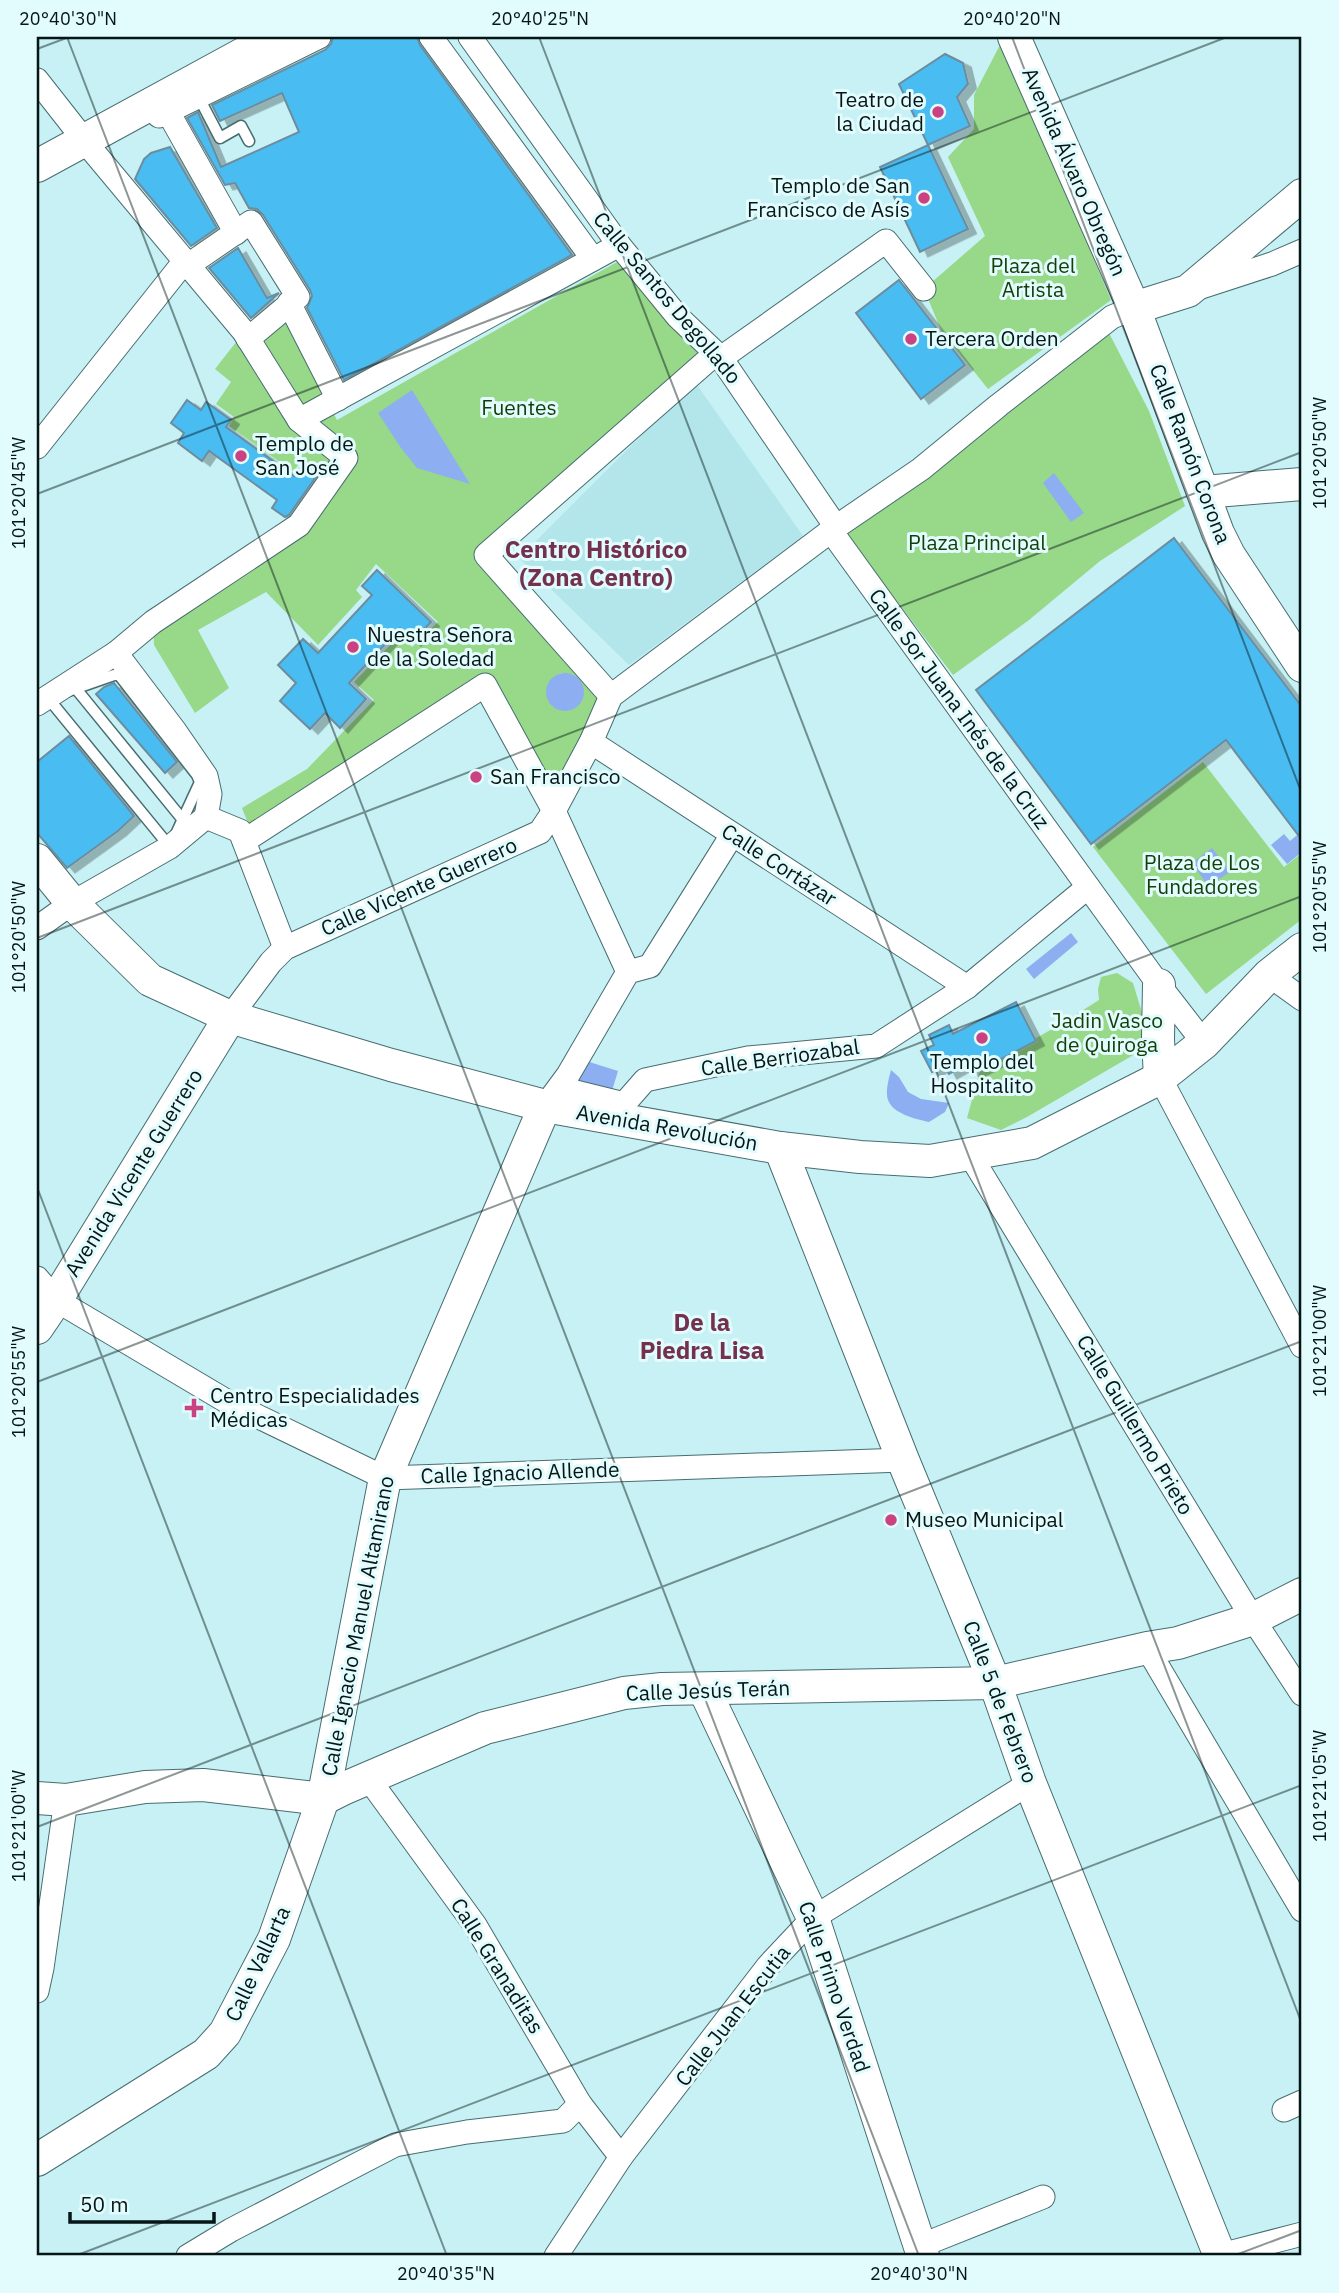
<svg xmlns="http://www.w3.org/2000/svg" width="1339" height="2293" viewBox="0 0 1339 2293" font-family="'IBM Plex Sans',sans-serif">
<defs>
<filter id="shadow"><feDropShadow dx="8" dy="4.5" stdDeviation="0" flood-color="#0004"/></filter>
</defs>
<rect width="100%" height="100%" fill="#c7f1f4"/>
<!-- built -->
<path fill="#b2e6ea" d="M695,382L803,536L629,665L519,558Z"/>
<!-- green -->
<g fill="#97d889" fill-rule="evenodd">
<path d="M1002,41L1111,300L988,389L941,330L924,289L985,236L948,157L974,129V95Z"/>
<path d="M624,258L705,354L478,547L602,692L583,747L548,788L485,686L257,828L248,823L242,808L307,769L374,700L354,682L400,635L412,647L438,622L376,564L356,590L362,597L318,645L266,592L198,630L229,688L195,713L154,645L153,622L292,526L324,473L301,459L294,472L229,426L234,417L216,404L231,382L215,369L244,332L279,307L337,420ZM562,673L574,675L553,707C543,694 546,678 562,673Z"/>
<path d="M1108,331L1149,411L1185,506L1100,561L1029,620L953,675L843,530Z"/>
<path d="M1203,762L1284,867L1302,853V919L1206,994L1093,847Z"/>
<path d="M1117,973L1133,983L1149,1036L1147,1047L1027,1117L1001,1130L967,1118L980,1070L1061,1024L1099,1000L1098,989L1101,977Z"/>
</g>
<!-- water -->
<g fill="#8daff1">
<path d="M412,390L470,484L417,468L401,448L378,413Z"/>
<path d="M1054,473L1084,513L1071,522L1043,483Z"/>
<circle cx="565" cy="692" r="19"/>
<path d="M1302,831V852L1287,864L1271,845L1284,834L1290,841Z"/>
<path d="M1212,848L1230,872L1208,886L1192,863Z"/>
<path d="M1071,933L1078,942L1034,979L1026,969Z"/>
<path d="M583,1060L618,1071L611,1094L576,1082Z"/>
<path d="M891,1070L899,1077L908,1092L921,1099L949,1103L945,1112L929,1122C916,1119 893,1114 888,1100C885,1091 889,1078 891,1070Z"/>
</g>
<!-- building -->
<g fill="#48bcf2" stroke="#6d8c9e" stroke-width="2" filter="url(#shadow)">
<path d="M333,37H417L420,45L572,255L344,380L307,308L312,296L310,290L263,215L257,209L249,208L235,183L225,185L187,118L198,112L221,167L299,132L282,93L220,121L212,105L325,50L331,44Z"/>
<path d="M945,54L963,63L968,84L957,97L970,126L928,145L899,84Z"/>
<path d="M928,145L968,229L920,252L880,167Z"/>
<path d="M170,147L217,228L191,246L135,179L144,159L151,153Z"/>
<path d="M238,248L267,298L279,293L251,318L209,268Z"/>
<path d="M899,280L965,365L921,399L856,313Z"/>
<path d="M187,400L201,410L206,402L231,420L226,427L294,476L303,464L318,474L289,515L285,517L272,508L277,500L209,451L202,461L178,443L184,433L171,423Z"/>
<path d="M1174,538L1302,707V840L1226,740L1091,844L976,690Z"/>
<path d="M377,570L431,622L413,641L400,628L349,683L366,699L340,728L325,713L310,729L280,701L296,683L278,665L303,639L318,653L372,595L362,586Z"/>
<path d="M114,683L177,762L165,773L96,694L104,687Z"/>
<path d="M69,736L134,816L118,831L67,868L37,833V762Z"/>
<path d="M1016,1002L1036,1041L972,1074L967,1064L949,1074L944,1065L932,1072L921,1051L934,1045L929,1035L949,1025L953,1034Z"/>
</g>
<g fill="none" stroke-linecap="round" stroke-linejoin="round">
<defs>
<g id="lane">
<path d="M197,94L220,138L241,126L249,141"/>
<path d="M114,675H119L197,775L200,782L170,847L48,698Z"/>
<path d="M77,690L183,820"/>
</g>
<g id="street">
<path d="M431,37L593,259"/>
<path d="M470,37L619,245L678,317L721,358L836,527"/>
<path d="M37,80L92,150L244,332L299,420L346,458L299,525L153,622L116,653L37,704"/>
<path d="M168,112L236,233"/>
<path d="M159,116L319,37"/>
<path d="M187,266L251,222L298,297L248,339"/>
<path d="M1198,288L1272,264L1302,251"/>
<path d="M289,303L338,399"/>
<path d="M721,358L886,241L924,289"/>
<path d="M299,420L619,245"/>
<path d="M37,447L184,262"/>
<path d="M831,531L1159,985L1204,1043"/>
<path d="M116,653L175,731L206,776L210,794L206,817"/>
<path d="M611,696L486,555L716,353"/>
<path d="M591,742L967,987"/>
<path d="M206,817L240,831L285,948"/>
<path d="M244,841L485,685L554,811L628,972"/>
<path d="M37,928L72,903L170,847L206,817"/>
<path d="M1269,975L1302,999"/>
<path d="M230,1017L271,962L285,948L540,832L554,811L591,742L611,696L836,527L921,469L999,405L1112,317L1134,308"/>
<path d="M1160,1078L1302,1346"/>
<path d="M559,1088L624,1104L645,1080L748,1058L876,1046L967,987L1088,887"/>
<path d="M551,1098L568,1075L628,972L650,966L732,835"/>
<path d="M970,1155L1253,1619L1302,1694"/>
<path d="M37,1278L56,1300L228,1402L385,1478L903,1460"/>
<path d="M1147,1648L1302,1910"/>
<path d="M368,1778L475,1925L580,2104L621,2157"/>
<path d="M37,1991L42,1968L66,1800"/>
<path d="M1284,2110L1302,2102"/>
<path d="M920,2246L1043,2197"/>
<path d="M188,2256L231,2230L395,2145L467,2132L563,2121L580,2104"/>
<path d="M556,2256L621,2157L768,1966L813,1918L1030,1783"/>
<path d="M1217,2256L1302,2234"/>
</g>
<g id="secondary">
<path d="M1014,37L1134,308L1218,533L1229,555L1302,666"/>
<path d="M37,166L274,37"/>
<path d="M1134,308L1188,291L1302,195"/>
<path d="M1203,492L1302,484"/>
<path d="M37,860L72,903L150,980L230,1017L391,1065L545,1106L780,1148L860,1157L930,1161L1032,1143L1160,1078L1204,1043L1269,975L1302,949"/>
<path d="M1159,985L1158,1039L1160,1078"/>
<path d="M780,1148L903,1460L995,1683L1030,1783L1220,2256"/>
<path d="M37,1328L56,1300L230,1017"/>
<path d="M704,1689L813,1918L923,2256"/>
<path d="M37,1798L66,1800L145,1787L203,1785L323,1799L345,1788L485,1728L624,1693L662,1689L995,1683L1147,1648L1178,1643L1253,1619L1302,1594"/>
<path d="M37,2160L206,2054L225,2033L274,1939L323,1799L385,1478L545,1106"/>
</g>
</defs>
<!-- lane casing -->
<use href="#lane" stroke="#476d70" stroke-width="13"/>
<!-- street casing -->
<use href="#street" stroke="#476d70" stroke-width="25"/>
<!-- secondary casing -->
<use href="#secondary" stroke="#476d70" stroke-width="34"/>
<!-- lane -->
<use href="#lane" stroke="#fff" stroke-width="10"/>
<!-- street -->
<use href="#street" stroke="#fff" stroke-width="23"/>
<!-- secondary -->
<use href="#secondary" stroke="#fff" stroke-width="32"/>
</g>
<!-- ticks -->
<path fill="none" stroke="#061617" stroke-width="2" stroke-opacity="0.45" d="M67,37L919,2256M539,37L1302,2024M1012,37L1302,794M37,49L69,37M37,494L1227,37M37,938L1302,452M37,1187L447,2256M37,1382L1302,896M37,1827L1302,1341M75,2256L1302,1785M1233,2256L1302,2230"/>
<!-- markers -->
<g fill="#ca4281" stroke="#e2fbfd" stroke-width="2.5">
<circle cx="938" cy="112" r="7"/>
<circle cx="924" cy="198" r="7"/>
<circle cx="911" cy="339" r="7"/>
<circle cx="241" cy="456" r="7"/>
<circle cx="353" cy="647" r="7"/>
<circle cx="476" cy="777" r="7"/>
<circle cx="982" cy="1038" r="7"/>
<path d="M190.5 1397.5h7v7h7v7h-7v7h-7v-7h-7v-7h7z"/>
<circle cx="891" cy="1520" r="7"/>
</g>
<g text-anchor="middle" stroke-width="6" stroke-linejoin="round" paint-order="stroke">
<!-- poi labels -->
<g font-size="21" fill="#061617" stroke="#e2fbfd" text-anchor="start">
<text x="924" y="107" text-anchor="end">Teatro de<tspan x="924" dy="24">la Ciudad</tspan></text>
<text x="910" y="193" text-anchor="end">Templo de San<tspan x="910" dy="24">Francisco de Asís</tspan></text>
<text x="925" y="346">Tercera Orden</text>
<text x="255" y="451">Templo de<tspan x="255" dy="24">San José</tspan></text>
<text x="367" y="642">Nuestra Señora<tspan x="367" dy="24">de la Soledad</tspan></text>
<text x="490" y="784">San Francisco</text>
<text x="982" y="1069" text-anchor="middle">Templo del<tspan x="982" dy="24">Hospitalito</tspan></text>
<text x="210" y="1403">Centro Especialidades<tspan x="210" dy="24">Médicas</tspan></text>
<text x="905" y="1527">Museo Municipal</text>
</g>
<!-- street labels -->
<g font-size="21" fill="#061617" stroke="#e2fbfd">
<text transform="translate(1074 172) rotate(66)" y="7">Avenida Álvaro Obregón</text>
<text transform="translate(667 298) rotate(50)" y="7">Calle Santos Degollado</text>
<text transform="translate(1190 454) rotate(69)" y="7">Calle Ramón Corona</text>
<text transform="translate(959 709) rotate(54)" y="7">Calle Sor Juana Inés de la Cruz</text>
<text transform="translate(779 865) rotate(33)" y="7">Calle Cortázar</text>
<text transform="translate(419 887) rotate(-24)" y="7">Calle Vicente Guerrero</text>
<text transform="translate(780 1058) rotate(-8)" y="7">Calle Berriozabal</text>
<text transform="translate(667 1128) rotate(10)" y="7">Avenida Revolución</text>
<text transform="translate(134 1173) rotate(-58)" y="7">Avenida Vicente Guerrero</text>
<text transform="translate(1135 1425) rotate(59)" y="7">Calle Guillermo Prieto</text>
<text transform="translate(520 1473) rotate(-2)" y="7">Calle Ignacio Allende</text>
<text transform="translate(358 1626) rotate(-79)" y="7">Calle Ignacio Manuel Altamirano</text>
<text transform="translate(708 1691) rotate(-2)" y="7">Calle Jesús Terán</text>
<text transform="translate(1000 1702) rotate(69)" y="7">Calle 5 de Febrero</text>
<text transform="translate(258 1964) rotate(-65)" y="7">Calle Vallarta</text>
<text transform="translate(497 1966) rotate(58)" y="7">Calle Granaditas</text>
<text transform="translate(834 1987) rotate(71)" y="7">Calle Primo Verdad</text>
<text transform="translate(733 2016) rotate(-52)" y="7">Calle Juan Escutia</text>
</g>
<!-- park labels -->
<g font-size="21" fill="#133e07" stroke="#e2fbfd">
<text x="1033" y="273">Plaza del<tspan x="1033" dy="24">Artista</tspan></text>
<text x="519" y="415">Fuentes</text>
<text x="977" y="550">Plaza Principal</text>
<text x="1202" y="870">Plaza de Los<tspan x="1202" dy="24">Fundadores</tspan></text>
<text x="1107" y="1028">Jadin Vasco<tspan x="1107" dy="24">de Quiroga</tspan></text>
</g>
<!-- quarter labels -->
<g font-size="24" font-weight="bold" fill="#74314e" stroke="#e2fbfd">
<text x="596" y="558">Centro Histórico<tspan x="596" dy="28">(Zona Centro)</tspan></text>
<text x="702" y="1331">De la<tspan x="702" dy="28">Piedra Lisa</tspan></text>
</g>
</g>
<!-- border -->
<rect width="1339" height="2293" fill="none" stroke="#e2fbfd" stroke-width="77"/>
<!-- scale -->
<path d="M70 2212v10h144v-10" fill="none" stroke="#061617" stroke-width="3.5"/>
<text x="80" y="2212" font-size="21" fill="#061617" stroke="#e2fbfd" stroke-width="5" paint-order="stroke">50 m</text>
<rect x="38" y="38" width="1262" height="2216" fill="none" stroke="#061617" stroke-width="2.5"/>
<g font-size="18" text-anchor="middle" fill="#061617">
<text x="68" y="25">20°40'30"N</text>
<text x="540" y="25">20°40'25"N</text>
<text x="1012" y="25">20°40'20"N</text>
<text transform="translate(1320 453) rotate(-90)" y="6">101°20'50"W</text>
<text transform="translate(19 493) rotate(-90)" y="6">101°20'45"W</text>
<text transform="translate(1320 897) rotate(-90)" y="6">101°20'55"W</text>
<text transform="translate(19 937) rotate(-90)" y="6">101°20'50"W</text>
<text transform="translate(1320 1341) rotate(-90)" y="6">101°21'00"W</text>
<text transform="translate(19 1382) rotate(-90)" y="6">101°20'55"W</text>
<text transform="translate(1320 1786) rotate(-90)" y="6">101°21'05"W</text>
<text transform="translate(19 1826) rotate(-90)" y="6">101°21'00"W</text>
<text x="446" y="2280">20°40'35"N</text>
<text x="919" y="2280">20°40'30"N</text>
</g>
</svg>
